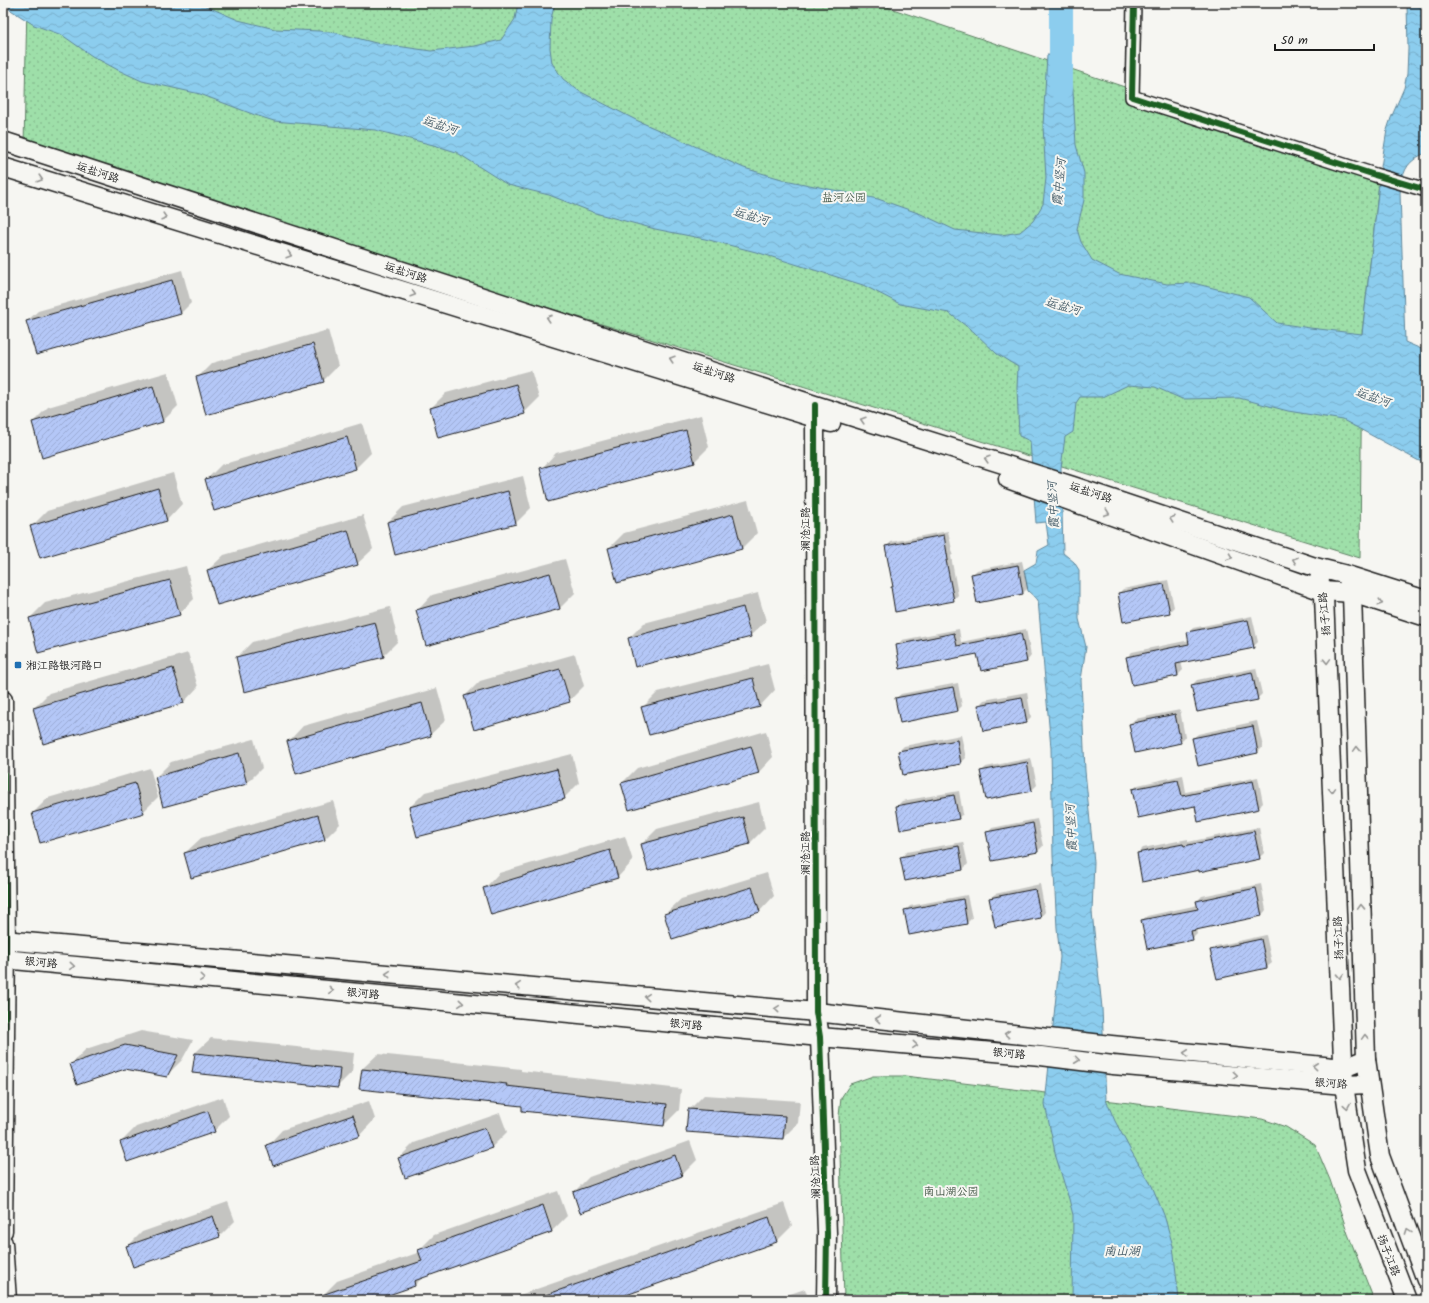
<svg xmlns="http://www.w3.org/2000/svg" width="1429" height="1303" viewBox="0 0 1429 1303" font-family="Kalam,'LXGW WenKai TC',sans-serif">
<defs>
<pattern id="park-dots" width="8" height="8" patternUnits="userSpaceOnUse"><rect width="8" height="8" fill="#9edfa9"/><path d="M2 2h.1M6 6h.1" fill="none" stroke="#88bf91" stroke-width="1.8" stroke-linecap="round"/></pattern>
<pattern id="water-waves" width="16" height="10" patternUnits="userSpaceOnUse"><rect width="16" height="10" fill="#8ccdee"/><path d="M0 5q4-4 8 0t8 0" fill="none" stroke="#78afcc"/></pattern>
<pattern id="building-hatch" width="6" height="6" patternUnits="userSpaceOnUse"><rect width="6" height="6" fill="#b4c7f7"/><path d="M-1 1l2-2M0 6l6-6M5 7l2-2" fill="none" stroke="#9aaad3"/></pattern>
</defs>
<rect width="100%" height="100%" fill="#f6f6f2"/>
<filter id="ink" filterUnits="userSpaceOnUse"><feTurbulence type="fractalNoise" baseFrequency=".025" numOctaves="2"/><feDisplacementMap in="SourceGraphic" scale="8" xChannelSelector="R" yChannelSelector="G"/><feConvolveMatrix kernelMatrix="1 2 1 2 8 2 1 2 1" color-interpolation-filters="sRGB"/></filter>
<g filter="url(#ink)">
<!-- park -->
<g fill="url(#park-dots)" stroke="#5d7e62">
<path d="M27,3H875L1380,173L1375,221L1362,334L1360,558L24,146Z"/>
<path d="M873,1076H905L1262,1119L1286,1127L1315,1145L1330,1180L1348,1234L1374,1300H844L839,1116L841,1098L850,1084Z"/>
</g>
<!-- water -->
<path fill="url(#water-waves)" stroke="#5f869a" d="M3,3H199L238,20L275,29L319,31L337,33L376,43L431,51L475,46L501,40L515,19L518,3H555L551,19L550,48L552,63L563,79L579,91L636,120L744,168L785,180L878,199L921,214L955,230L1001,235L1020,232L1033,221L1043,204L1046,178L1043,126L1047,55L1071,56L1076,145L1084,173V200L1077,229L1081,242L1092,260L1119,274L1167,284L1193,283L1249,297L1277,323L1310,328L1362,334L1375,221L1380,173L1387,130L1391,118L1404,88L1407,74L1408,49L1407,3H1426V152C1423,155 1418,156 1415,159C1403,167 1402,180 1400,193L1405,342L1426,351V461H1419L1343,420L1288,411L1239,398L1182,399L1155,387L1128,385L1103,397H1080L1076,403L1073,432L1065,437L1061,468L1063,553L1074,562L1079,570V619L1086,647L1081,680L1085,771L1094,862L1092,912L1102,1008L1106,1100L1115,1121L1131,1151L1152,1186L1164,1215L1173,1246L1179,1300H1072L1073,1215L1069,1199L1056,1157L1045,1104L1060,957L1057,928L1053,856L1051,748L1038,600L1028,591L1024,570L1036,563L1038,551L1049,545L1046,522L1036,523L1030,441L1019,436L1017,388L1018,367L997,354L974,332L949,313L900,304L863,285L756,252L705,239L655,229L595,213L549,195L508,185L456,152L437,146L375,130L274,121L255,115L200,94L142,81L118,70L92,56L62,35L34,25L3,5Z"/>
<!-- shadow -->
<g fill="#0003">
<path d="M182,270L191,303L181,313L37,354L27,321L38,311Z"/>
<path d="M328,330L338,366L323,381L197,378L212,363Z"/>
<path d="M531,370L539,398L524,413L431,408L446,393Z"/>
<path d="M168,372L178,406L163,421L43,457L33,422L48,407Z"/>
<path d="M701,415L709,447L694,462L541,469L556,453Z"/>
<path d="M362,423L371,453L356,468L206,480L221,465Z"/>
<path d="M173,473L182,504L167,520L41,557L32,526L47,511Z"/>
<path d="M523,476L531,508L516,523L396,554L388,522L403,507Z"/>
<path d="M748,500L757,533L742,548H609L624,533Z"/>
<path d="M363,515L373,549L357,564L208,570L224,555Z"/>
<path d="M948,531L953,554L951,556L958,595L953,600L892,588L894,586L886,547L891,542Z"/>
<path d="M565,559L575,593L559,609L417,611L432,595Z"/>
<path d="M1022,561L1028,588L1023,593L978,602L972,575L977,570Z"/>
<path d="M186,566L194,599L179,614L30,618L45,603Z"/>
<path d="M1168,580L1174,607L1169,612L1119,593L1123,589Z"/>
<path d="M758,593L766,621L750,636L629,638L644,623Z"/>
<path d="M390,607L398,641L383,656L237,657L252,642Z"/>
<path d="M1252,616L1258,642L1253,647L1181,662L1183,670L1178,675L1127,657L1132,652L1190,640L1188,633L1193,628Z"/>
<path d="M959,629L961,642L1026,629L1031,656L1027,661L978,653L897,645L902,640Z"/>
<path d="M188,653L198,687L183,703L34,708L49,693Z"/>
<path d="M575,654L584,686L569,701L465,696L480,681Z"/>
<path d="M768,664L775,690L760,706L643,707L658,692Z"/>
<path d="M1256,668L1262,694L1257,699L1192,685L1197,680Z"/>
<path d="M958,683L962,706L958,710L896,698L901,694Z"/>
<path d="M437,688L446,720L430,735L288,742L303,726Z"/>
<path d="M1027,692L1031,717L1026,722L979,705L984,700Z"/>
<path d="M1180,710L1185,737L1180,742L1130,724L1135,719Z"/>
<path d="M1257,721L1263,747L1258,752L1193,738L1198,734Z"/>
<path d="M766,731L773,757L758,773L622,783L637,768Z"/>
<path d="M961,735L966,758L961,763L899,751L904,746Z"/>
<path d="M254,739L262,768L247,783L156,777L171,762Z"/>
<path d="M572,754L579,783L564,798L410,807L425,792Z"/>
<path d="M1031,758L1037,785L1032,790L987,799L981,772L986,767Z"/>
<path d="M150,768L158,797L143,812L33,813L48,798Z"/>
<path d="M1183,775L1186,792L1258,777L1263,803L1258,808L1196,805L1133,789L1138,785Z"/>
<path d="M959,791L963,814L958,818L897,806L902,801Z"/>
<path d="M333,801L340,824L325,839L185,853L201,838Z"/>
<path d="M759,802L765,828L750,843L648,869L642,844L657,829Z"/>
<path d="M1037,819L1043,846L1038,851L993,860L988,833L992,828Z"/>
<path d="M1259,827L1264,853L1259,858L1200,869L1138,853L1143,848L1188,839V842Z"/>
<path d="M625,836L633,861L618,877L484,889L499,873Z"/>
<path d="M963,842L968,864L963,869L906,880L902,857L906,852Z"/>
<path d="M767,873L774,896L759,912L665,914L681,899Z"/>
<path d="M1040,884L1045,912L1041,917L990,898L995,894Z"/>
<path d="M1261,884L1266,910L1262,915L1196,929L1197,934L1192,939L1142,920L1147,916L1198,905L1197,901L1202,896Z"/>
<path d="M967,895L972,918L967,923L910,934L905,911L910,906Z"/>
<path d="M1266,935L1272,963L1267,967L1212,951L1216,946Z"/>
<path d="M141,1031L193,1040L182,1060L166,1076L124,1068L71,1064L86,1049Z"/>
<path d="M211,1038L354,1053L352,1072L337,1087L193,1072L195,1053Z"/>
<path d="M378,1054L521,1069V1071L681,1089L679,1110L664,1125L523,1105L360,1088L362,1069Z"/>
<path d="M704,1095L800,1101L798,1123L783,1138L689,1110Z"/>
<path d="M223,1097L229,1116L214,1131L121,1142L136,1127Z"/>
<path d="M369,1101L375,1119L360,1135L273,1164L267,1146L282,1130Z"/>
<path d="M500,1113L507,1132L492,1147L399,1158L414,1143Z"/>
<path d="M690,1141L697,1160L682,1175L581,1211L574,1192L589,1177Z"/>
<path d="M558,1191L567,1216L552,1231L423,1277L415,1285L371,1300H323L322,1296L337,1281L420,1252L419,1250L434,1235Z"/>
<path d="M228,1202L235,1221L220,1236L127,1247L142,1232Z"/>
<path d="M784,1203L792,1226L777,1241L607,1300H505Z"/>
<path d="M805,1289L809,1300H772Z"/>
</g>
<g fill="none" stroke-linecap="round" stroke-linejoin="round">
<!-- river -->
<path stroke="#8ccdee" stroke-width="24" d="M1061,3V88"/>
</g>
<!-- building -->
<g fill="url(#building-hatch)" stroke="#1c1c1c">
<path d="M172,280L181,314L36,355L26,321Z"/>
<path d="M313,344L324,382L206,415L196,377Z"/>
<path d="M516,384L525,414L438,438L430,408Z"/>
<path d="M153,386L163,422L42,458L32,422Z"/>
<path d="M686,430L695,463L548,502L540,468Z"/>
<path d="M347,437L356,469L214,511L205,479Z"/>
<path d="M158,488L167,521L40,558L30,526Z"/>
<path d="M508,491L516,524L395,555L387,522Z"/>
<path d="M733,514L742,549L617,583L608,548Z"/>
<path d="M348,530L358,565L217,605L207,570Z"/>
<path d="M944,535L948,560H946L954,601L895,612L891,587H893L885,546Z"/>
<path d="M1018,565L1023,594L977,603L971,574Z"/>
<path d="M550,573L560,609L426,646L416,610Z"/>
<path d="M170,580L180,615L38,653L29,618Z"/>
<path d="M1164,584L1170,613L1123,622L1118,593Z"/>
<path d="M743,607L751,637L635,667L628,638Z"/>
<path d="M1248,620L1254,648L1176,664L1178,676L1132,685L1126,657L1189,644L1187,632Z"/>
<path d="M375,622L384,657L244,692L236,657Z"/>
<path d="M954,633L957,646L1021,633L1027,662L981,671L977,654L900,669L896,645Z"/>
<path d="M173,668L184,703L43,744L33,708Z"/>
<path d="M560,669L570,702L474,730L464,696Z"/>
<path d="M1252,672L1258,700L1197,712L1191,685Z"/>
<path d="M753,678L760,707L649,735L641,707Z"/>
<path d="M953,687L958,711L900,723L895,698Z"/>
<path d="M1022,697L1027,723L983,731L978,705Z"/>
<path d="M422,703L431,736L296,774L287,741Z"/>
<path d="M1175,714L1181,743L1135,753L1129,724Z"/>
<path d="M1253,726L1258,753L1198,766L1192,738Z"/>
<path d="M957,740L961,764L903,775L898,751Z"/>
<path d="M751,746L759,773L629,810L621,783Z"/>
<path d="M239,753L247,784L163,807L155,777Z"/>
<path d="M1027,762L1032,791L986,800L980,771Z"/>
<path d="M557,769L565,799L417,837L409,807Z"/>
<path d="M1178,780L1182,796L1253,781L1259,809L1198,822L1195,806L1138,818L1132,789Z"/>
<path d="M135,783L144,813L40,843L32,813Z"/>
<path d="M954,795L959,819L900,830L896,806Z"/>
<path d="M318,815L325,840L191,878L184,853Z"/>
<path d="M743,817L750,844L648,871L641,844Z"/>
<path d="M1033,823L1038,852L992,861L986,832Z"/>
<path d="M1254,831L1260,859L1199,872V870L1142,882L1137,853L1183,844L1184,846Z"/>
<path d="M959,846L963,870L905,881L900,857Z"/>
<path d="M610,850L618,878L491,915L483,888Z"/>
<path d="M752,887L760,912L672,939L664,914Z"/>
<path d="M1256,888L1262,916L1191,931L1193,940L1147,949L1141,920L1198,909L1196,901Z"/>
<path d="M1035,889L1041,918L995,927L989,898Z"/>
<path d="M963,899L967,924L909,935L904,910Z"/>
<path d="M1261,939L1267,968L1217,979L1210,950Z"/>
<path d="M125,1045L178,1055L167,1077L125,1069L77,1085L70,1064Z"/>
<path d="M195,1053L340,1068L338,1088L192,1073Z"/>
<path d="M362,1069L507,1084L506,1086L667,1104L664,1126L522,1111V1106L359,1089Z"/>
<path d="M688,1109L785,1116L783,1139L686,1132Z"/>
<path d="M208,1111L215,1132L127,1162L120,1142Z"/>
<path d="M353,1115L360,1136L273,1166L266,1145Z"/>
<path d="M485,1128L492,1148L405,1178L398,1158Z"/>
<path d="M675,1155L682,1176L580,1213L573,1192Z"/>
<path d="M543,1205L552,1232L414,1281L415,1286L374,1300H314L313,1298L422,1261L418,1250Z"/>
<path d="M213,1216L220,1237L133,1267L126,1246Z"/>
<path d="M769,1217L777,1242L612,1300H537V1298Z"/>
</g>
<g fill="none" stroke-linecap="round" stroke-linejoin="round">
<defs>
<path id="street" d="M1134,3L1132,97L1375,175L1426,190"/>
<g id="secondary">
<path d="M3,141L815,405L1073,486L1315,567L1347,575L1426,600"/>
<path d="M3,167L831,423"/>
<path d="M815,407L816,1012L820,1037L827,1233L826,1300"/>
<path d="M1008,479L1323,591L1352,593L1426,617"/>
<path d="M1319,579L1324,596L1344,1085L1357,1170L1407,1300"/>
<path d="M1349,583L1352,593L1366,1059L1380,1156L1426,1280"/>
<path d="M3,700L6,940L3,1231"/>
<path d="M3,940L816,1012L1111,1045L1344,1068L1366,1059"/>
<path d="M3,959L820,1037L1041,1056L1113,1065L1344,1085L1369,1084"/>
<path d="M3,1243L7,1300"/>
</g>
</defs>
<!-- street casing -->
<use href="#street" stroke="#1c1c1c" stroke-width="16"/>
<!-- secondary casing -->
<use href="#secondary" stroke="#1c1c1c" stroke-width="21"/>
<!-- street -->
<use href="#street" stroke="#f6f6f2" stroke-width="13"/>
<!-- secondary -->
<use href="#secondary" stroke="#f6f6f2" stroke-width="18"/>
<defs>
<g id="cycleway">
<path d="M1134,3L1132,97L1375,175L1426,190"/>
<path d="M815,405L816,1012L820,1037L827,1233L826,1300"/>
<path d="M3,700L6,940L3,1231"/>
</g>
</defs>
<!-- cycleway casing -->
<use href="#cycleway" stroke="#f6f6f2" stroke-width="8"/>
<!-- cycleway -->
<use href="#cycleway" stroke="#1b5e20" stroke-width="6"/>
</g>
<!-- one-way arrows -->
<defs><path id="oneway-chevron" d="M-2-3.5L2.5 0L-2 3.5" fill="none" stroke-width="1.6" stroke-linecap="round" stroke-linejoin="round"/></defs>
<g stroke="#949492">
<use href="#oneway-chevron" transform="translate(40 179) rotate(17)"/>
<use href="#oneway-chevron" transform="translate(164 217) rotate(17)"/>
<use href="#oneway-chevron" transform="translate(289 255) rotate(17)"/>
<use href="#oneway-chevron" transform="translate(413 294) rotate(17)"/>
<use href="#oneway-chevron" transform="translate(549 318) rotate(-162)"/>
<use href="#oneway-chevron" transform="translate(672 359) rotate(-162)"/>
<use href="#oneway-chevron" transform="translate(863 420) rotate(-163)"/>
<use href="#oneway-chevron" transform="translate(987 459) rotate(-163)"/>
<use href="#oneway-chevron" transform="translate(1107 513) rotate(20)"/>
<use href="#oneway-chevron" transform="translate(1172 519) rotate(-161)"/>
<use href="#oneway-chevron" transform="translate(1230 557) rotate(20)"/>
<use href="#oneway-chevron" transform="translate(1295 560) rotate(-161)"/>
<use href="#oneway-chevron" transform="translate(1380 603) rotate(18)"/>
<use href="#oneway-chevron" transform="translate(1327 661) rotate(88)"/>
<use href="#oneway-chevron" transform="translate(1357 749) rotate(-92)"/>
<use href="#oneway-chevron" transform="translate(1332 790) rotate(88)"/>
<use href="#oneway-chevron" transform="translate(1361 907) rotate(-92)"/>
<use href="#oneway-chevron" transform="translate(72 966) rotate(5)"/>
<use href="#oneway-chevron" transform="translate(388 974) rotate(-175)"/>
<use href="#oneway-chevron" transform="translate(1340 976) rotate(88)"/>
<use href="#oneway-chevron" transform="translate(202 978) rotate(5)"/>
<use href="#oneway-chevron" transform="translate(518 986) rotate(-175)"/>
<use href="#oneway-chevron" transform="translate(331 990) rotate(5)"/>
<use href="#oneway-chevron" transform="translate(647 997) rotate(-175)"/>
<use href="#oneway-chevron" transform="translate(461 1003) rotate(5)"/>
<use href="#oneway-chevron" transform="translate(777 1009) rotate(-175)"/>
<use href="#oneway-chevron" transform="translate(878 1019) rotate(-174)"/>
<use href="#oneway-chevron" transform="translate(1007 1034) rotate(-174)"/>
<use href="#oneway-chevron" transform="translate(1365 1037) rotate(-92)"/>
<use href="#oneway-chevron" transform="translate(915 1045) rotate(5)"/>
<use href="#oneway-chevron" transform="translate(1186 1053) rotate(-174)"/>
<use href="#oneway-chevron" transform="translate(1077 1060) rotate(7)"/>
<use href="#oneway-chevron" transform="translate(1315 1066) rotate(-174)"/>
<use href="#oneway-chevron" transform="translate(1235 1075) rotate(5)"/>
<use href="#oneway-chevron" transform="translate(1347 1106) rotate(81)"/>
<use href="#oneway-chevron" transform="translate(1408 1231) rotate(-110)"/>
</g>
</g>
<!-- markers -->
<rect fill="#1f6fb2" stroke="#f6f6f2" stroke-width="1.5" x="14" y="661" width="8" height="8" rx="2"/>
<g text-anchor="middle" stroke-width="4" stroke-linejoin="round" paint-order="stroke">
<!-- street labels -->
<g font-size="11" fill="#1c1c1c" stroke="#f6f6f2">
<text transform="translate(98 172) rotate(18)" y="4">运盐河路</text>
<text transform="translate(406 272) rotate(18)" y="4">运盐河路</text>
<text transform="translate(714 372) rotate(18)" y="4">运盐河路</text>
<text transform="translate(1091 492) rotate(18)" y="4">运盐河路</text>
<text transform="translate(805 529) rotate(-90)" y="4">澜沧江路</text>
<text transform="translate(1324 614) rotate(-95)" y="4">扬子江路</text>
<text transform="translate(805 853) rotate(-90)" y="4">澜沧江路</text>
<text transform="translate(1338 938) rotate(-92)" y="4">扬子江路</text>
<text transform="translate(41 962) rotate(5)" y="4">银河路</text>
<text transform="translate(363 993) rotate(5)" y="4">银河路</text>
<text transform="translate(686 1024) rotate(5)" y="4">银河路</text>
<text transform="translate(1009 1053) rotate(5)" y="4">银河路</text>
<text transform="translate(1331 1083) rotate(4)" y="4">银河路</text>
<text transform="translate(815 1177) rotate(-92)" y="4">澜沧江路</text>
<text transform="translate(1389 1255) rotate(69)" y="4">扬子江路</text>
</g>
<!-- park labels -->
<g font-size="11" fill="#435646" stroke="#f6f6f2">
<text x="844" y="201">盐河公园</text>
<text x="951" y="1195">南山湖公园</text>
</g>
<!-- poi labels -->
<g font-size="11" fill="#1c1c1c" stroke="#f6f6f2" text-anchor="start">
<text x="26" y="669">湘江路银河路口</text>
</g>
<!-- water labels -->
<g font-size="12" font-style="italic" fill="#435a66" stroke="#f6f6f2">
<text transform="translate(440 125) rotate(18)" y="4">运盐河</text>
<text transform="translate(1059 182) rotate(-85)" y="4">霞中竖河</text>
<text transform="translate(751 216) rotate(16)" y="4">运盐河</text>
<text transform="translate(1063 306) rotate(16)" y="4">运盐河</text>
<text transform="translate(1373 397) rotate(19)" y="4">运盐河</text>
<text transform="translate(1053 505) rotate(-93)" y="4">霞中竖河</text>
<text transform="translate(1071 828) rotate(-93)" y="4">霞中竖河</text>
<text x="1122" y="1255">南山湖</text>
</g>
</g>
<!-- margin -->
<rect width="1429" height="1303" fill="none" stroke="#f6f6f2" stroke-width="16"/>
<rect x="8" y="8" width="1413" height="1287" fill="none" stroke="#1c1c1c" stroke-width="1.5" filter="url(#ink)"/>
<!-- scale -->
<path d="M1275 44v6h99v-6" fill="none" stroke="#1c1c1c" stroke-width="2"/>
<text x="1281" y="44" font-size="12" fill="#1c1c1c" stroke="#f6f6f2" stroke-width="3" paint-order="stroke">50 m</text>
</svg>
